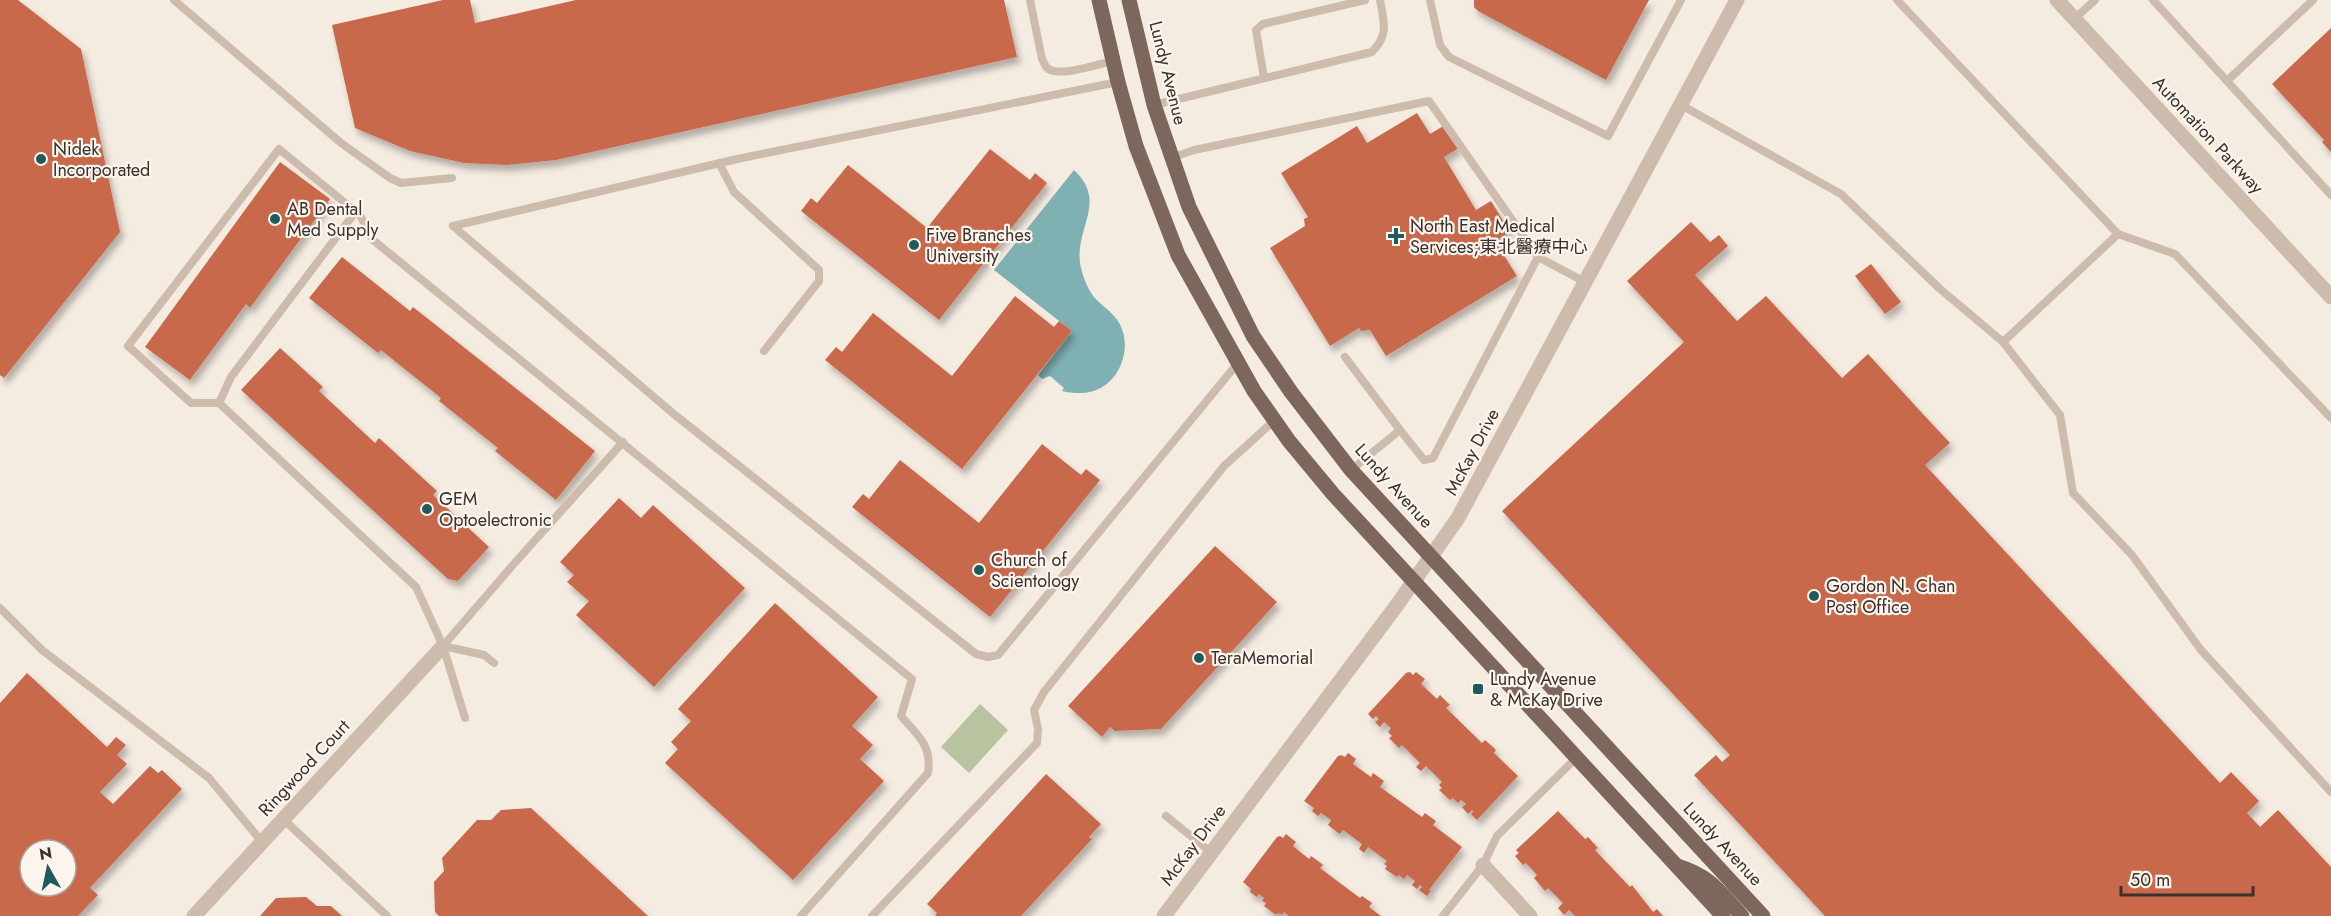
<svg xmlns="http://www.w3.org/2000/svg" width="2331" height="916" viewBox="0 0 2331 916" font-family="Jost,'Noto Sans SC',sans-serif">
<defs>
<filter id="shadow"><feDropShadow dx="3.5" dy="6" stdDeviation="3" flood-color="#0004"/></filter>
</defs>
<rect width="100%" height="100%" fill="#f4ebe1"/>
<!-- green -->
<path fill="#b8c4a0" d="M980,704L1008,730L969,773L941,747Z"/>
<!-- water -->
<path fill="#7fb0b2" d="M1074,170C1108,202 1075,227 1080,263C1082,275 1087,288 1094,297C1100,304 1108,309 1114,316C1131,335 1127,365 1109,382C1096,394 1079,395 1062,391L1064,388L1050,376L1042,379L1038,375L1072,331L994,270Z"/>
<!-- building -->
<g fill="#c8694b" fill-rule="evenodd" filter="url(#shadow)">
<path d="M0,0H18L81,49L120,232L4,378L0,375Z"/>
<path d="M443,0H470L475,23L576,0H1004L1017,57L556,160L507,165L464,163L410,151L355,128L332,25Z"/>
<path d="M1474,0H1649L1606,80L1478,11L1474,7Z"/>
<path d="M2331,28V152L2322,142L2324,140L2272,84Z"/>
<path d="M1417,113L1430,134L1445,125L1459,148L1444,157L1476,210L1491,201L1510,232L1495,241L1517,276L1386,356L1370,330L1361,331L1359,328L1330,346L1270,248L1305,226L1304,219L1308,217L1281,173L1357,126L1367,143Z"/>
<path d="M990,149L1030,180L1035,173L1047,183L939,320L801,211L811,198L817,203L848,165L927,228Z"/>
<path d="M280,162L330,199L250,308L246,304L190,380L145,347Z"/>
<path d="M1691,222L1710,242L1719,235L1728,246L1695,275L1737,321L1766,296L1842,378L1868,354L1922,413L1950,443L1925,465L2220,783L2231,772L2259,801L2247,813L2260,827L2278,810L2331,867V916H1825L1694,775L1716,755L1722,762L1730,755L1502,511L1684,342L1627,281Z"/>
<path d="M342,257L410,311L413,307L595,451L556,500L495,451L498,448L439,401L441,398L381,350L378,353L309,298Z"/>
<path d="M1871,264L1901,302L1885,314L1855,276Z"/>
<path d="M1015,296L1054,327L1059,321L1072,331L962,469L825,360L836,347L842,352L873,313L952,376Z"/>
<path d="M280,348L323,387L319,391L375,443L379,438L437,491L433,495L489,547L458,581L448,579L241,390Z"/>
<path d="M1042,444L1081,475L1086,469L1100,480L990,617L852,507L863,494L869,499L900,460L979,523Z"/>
<path d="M619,498L641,518L653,505L745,588L654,687L576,615L589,601L567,582L574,575L560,562Z"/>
<path d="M1215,546L1277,602L1161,729L1115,731L1110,727L1102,737L1068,706Z"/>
<path d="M775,603L878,697L852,726L873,745L860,759L884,781L793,880L665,763L678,749L671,742L691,721L678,709Z"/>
<path d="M1410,672L1413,675L1416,672L1421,676L1425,679L1421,684L1437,699L1440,695L1450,705L1446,708L1482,743L1485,740L1493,747L1496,750L1494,753L1518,776L1477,820L1471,814L1473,812L1472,810L1468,814L1462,807L1466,804L1461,800L1458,803L1453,798L1450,800L1439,790L1442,788L1439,785L1442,782L1426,766L1421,771L1416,767L1420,763L1402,745L1399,748L1389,738L1392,736L1388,732L1391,728L1384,722L1380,727L1375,722L1379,719L1376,716L1373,719L1368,714L1406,673Z"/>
<path d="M27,673L107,747L116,737L126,745L117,755L127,764L100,792L113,804L150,766L158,773L162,770L182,789L90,888L98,895L78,916H0V703ZM30,850H66V886H30Z"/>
<path d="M1348,753L1356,759L1353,764L1371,777L1373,773L1384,781L1380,787L1422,817L1425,813L1429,816L1436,821L1433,825L1462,847L1429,890L1431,891L1427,896L1419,890L1422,887L1420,885L1417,889L1412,885L1415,881L1407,875L1404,879L1399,875L1397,877L1385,869L1387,866L1384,864L1387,861L1368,847L1364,853L1359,849L1362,844L1343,830L1340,834L1337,832L1328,825L1331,820L1321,813L1318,816L1312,811L1314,808L1304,801L1338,756L1341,755L1345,757Z"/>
<path d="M1046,774L1101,824L1089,837L1092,839L1021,916H935L937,913L927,904Z"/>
<path d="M531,808L648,916H439L435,912L434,882L444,871L442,858L477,820H491L501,810Z"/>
<path d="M1558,811L1585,839L1588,837L1598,848L1595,850L1630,887L1632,885L1653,912L1657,909L1663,916H1575L1569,910L1564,915L1558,908L1563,903L1548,888L1545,891L1534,878L1537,875L1526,863L1523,865L1515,856L1519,853L1516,850Z"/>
<path d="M1286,834L1296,842L1293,846L1309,859L1311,856L1318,861L1323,865L1320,868L1360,898L1362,896L1372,903L1369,907L1381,916H1289L1284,912L1282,915L1278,913L1276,915L1264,906L1266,903L1262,901L1264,898L1259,894L1257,897L1250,892L1251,889L1243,882L1277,837L1280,836L1283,838Z"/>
<path d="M306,897L317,906H331L342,916H260L276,898Z"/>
</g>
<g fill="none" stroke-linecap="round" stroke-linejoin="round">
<!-- service -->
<g stroke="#cdbbac" stroke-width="8">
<path d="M174,0L341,143L390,178L401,183L452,178"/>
<path d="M1030,0L1042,59C1044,62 1044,65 1047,68C1058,78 1099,64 1113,61"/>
<path d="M1430,0L1440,45L1449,57L1608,136L1681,0"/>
<path d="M1897,0L2118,234L2175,254L2331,418"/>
<path d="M2153,0L2331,195"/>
<path d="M2074,19L2095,0"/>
<path d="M1264,78L1256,30L1263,24L1365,0"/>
<path d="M2227,81L2313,0"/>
<path d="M1154,105L1372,52C1389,35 1384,22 1380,0"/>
<path d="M1681,105L1841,194L1939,288L2003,342L2060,415L2073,493L2132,555L2201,650L2331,792"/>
<path d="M1171,158L1194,150L1429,101L1538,257"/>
<path d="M719,163L734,192L819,270V281L764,351"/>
<path d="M453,226L675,415L976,654L988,657L998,655L1237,364"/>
<path d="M453,226L737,159L1118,82"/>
<path d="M2003,342L2118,234"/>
<path d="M1345,357L1400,430"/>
<path d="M219,403L231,377L356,211"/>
<path d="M1351,470L1400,430L1424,460L1433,458L1538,257L1585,282"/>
<path d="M0,608L42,650L209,778L262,842"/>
<path d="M443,646L512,566L623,442"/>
<path d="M443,646L484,655L494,663"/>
<path d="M465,718L443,646L416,587L219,403H191L128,346L279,149L360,215L373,240L912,679L901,716C918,736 932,745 928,773L801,916"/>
<path d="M1166,816L1212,853"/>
<path d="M283,819L387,916"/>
<path d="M872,916L1037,743L1038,729L1034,710L1044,692L1224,466L1275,420"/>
<path d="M1443,916L1483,865L1497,836L1576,758"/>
</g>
<!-- minor -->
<g stroke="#cdbbac" stroke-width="15">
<path d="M1483,865L1530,916"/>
<path d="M194,916L443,646"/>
</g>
<!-- tertiary -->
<g stroke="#cdbbac" stroke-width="15">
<path d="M2057,0L2331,297"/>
<path d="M1164,916L1397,605L1458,518L1737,0"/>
</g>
<!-- primary -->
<g stroke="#7d675c" stroke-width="15">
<path d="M1099,0L1118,82L1136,146L1178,255L1254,391L1289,441L1333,494L1723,916"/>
<path d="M1129,0L1154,105L1189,207L1253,336L1291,392L1351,470L1763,916"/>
<path d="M1677,866C1710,876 1719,891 1742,916"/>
</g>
</g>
<!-- markers -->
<g fill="#1f5a5e" stroke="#fbf5ee" stroke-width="2">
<circle cx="41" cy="159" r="6"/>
<circle cx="275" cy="219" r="6"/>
<path d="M1393 227h6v6h6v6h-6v6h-6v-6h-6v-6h6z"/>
<circle cx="914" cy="245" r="6"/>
<circle cx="427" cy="509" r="6"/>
<circle cx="979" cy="570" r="6"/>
<circle cx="1814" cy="596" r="6"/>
<circle cx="1199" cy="658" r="6"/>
<rect x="1472" y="683" width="12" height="12" rx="3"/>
</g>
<g text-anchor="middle" stroke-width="4.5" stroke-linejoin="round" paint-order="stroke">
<!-- street labels -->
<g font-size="18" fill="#3b302b" stroke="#fbf5ee">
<text transform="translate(1168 73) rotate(76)" y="6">Lundy Avenue</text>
<text transform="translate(2208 135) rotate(47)" y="6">Automation Parkway</text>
<text transform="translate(1472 452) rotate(-62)" y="6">McKay Drive</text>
<text transform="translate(1394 486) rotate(48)" y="6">Lundy Avenue</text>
<text transform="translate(304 768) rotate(-47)" y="6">Ringwood Court</text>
<text transform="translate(1723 844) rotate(47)" y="6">Lundy Avenue</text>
<text transform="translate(1193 845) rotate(-53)" y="6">McKay Drive</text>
</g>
<!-- poi labels -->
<g font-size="18" fill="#3b302b" stroke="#fbf5ee" text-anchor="start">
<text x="53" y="155">Nidek<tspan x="53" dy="21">Incorporated</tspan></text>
<text x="287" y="215">AB Dental<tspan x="287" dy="21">Med Supply</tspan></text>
<text x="1410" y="232">North East Medical<tspan x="1410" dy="21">Services;東北醫療中心</tspan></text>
<text x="926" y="241">Five Branches<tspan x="926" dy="21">University</tspan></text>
<text x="439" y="505">GEM<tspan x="439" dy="21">Optoelectronic</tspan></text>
<text x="991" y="566">Church of<tspan x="991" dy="21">Scientology</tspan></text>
<text x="1826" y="592">Gordon N. Chan<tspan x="1826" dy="21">Post Office</tspan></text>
<text x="1211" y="664">TeraMemorial</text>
<text x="1490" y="685">Lundy Avenue<tspan x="1490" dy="21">&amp; McKay Drive</tspan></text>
</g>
</g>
<!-- north arrow -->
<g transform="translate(48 868) rotate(351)"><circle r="28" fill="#fbf5ee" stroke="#aea6a0" stroke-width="1.5"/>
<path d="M0-4.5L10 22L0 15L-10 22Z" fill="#1f5a5e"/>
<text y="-9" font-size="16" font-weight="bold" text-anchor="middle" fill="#3b302b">N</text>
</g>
<!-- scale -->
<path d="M2121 886v9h132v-9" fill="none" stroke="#3b302b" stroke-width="3"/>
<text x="2130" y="886" font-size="18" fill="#3b302b" stroke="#fbf5ee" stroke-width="4.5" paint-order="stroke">50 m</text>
</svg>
